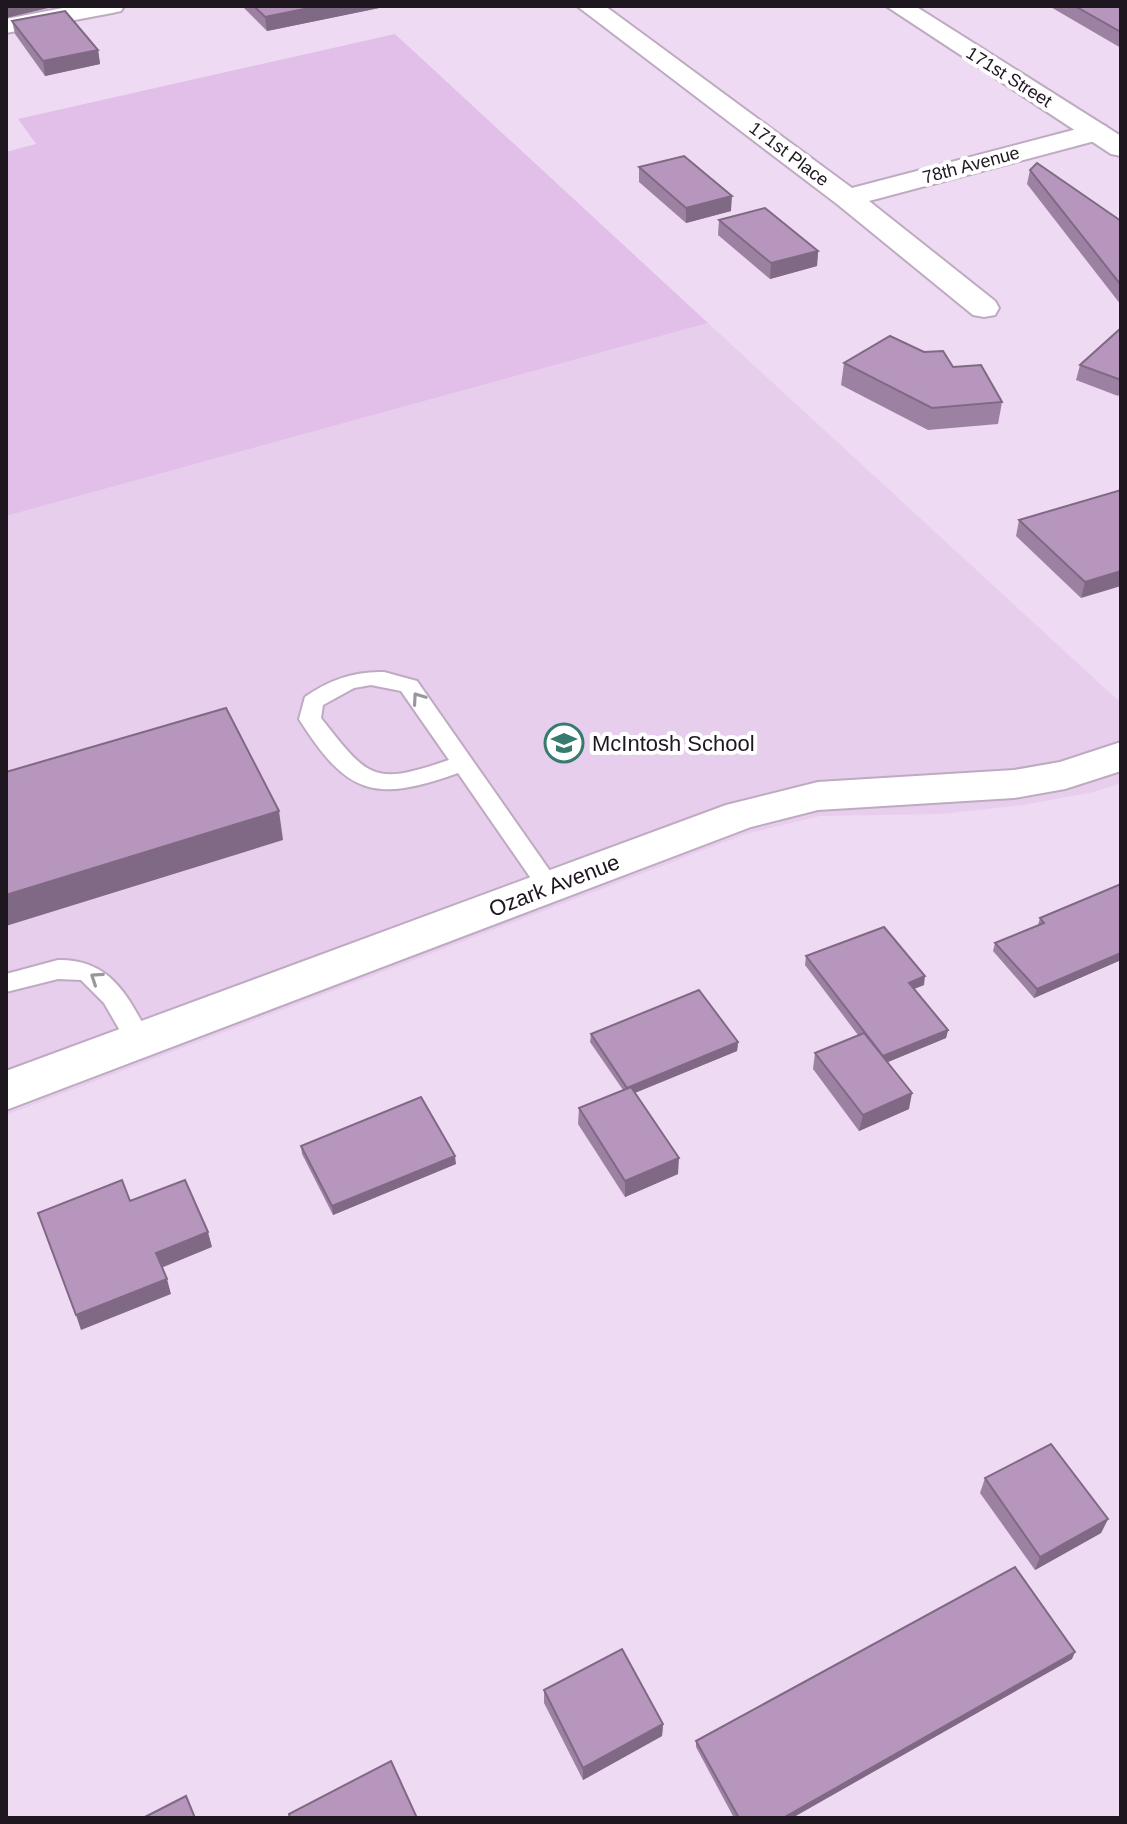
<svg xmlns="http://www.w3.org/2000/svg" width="1127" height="1824" viewBox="0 0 1127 1824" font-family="Arial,sans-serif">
<rect width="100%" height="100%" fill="#efdaf3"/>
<!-- built -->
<path fill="#e8ceed" d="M708,323L1121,703V783L1094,792L1023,805L942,814L820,816L746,834L6,1115V516Z"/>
<!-- green -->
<path fill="#e1bfe8" d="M395,34L708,323L6,516V152L36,144L18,119Z"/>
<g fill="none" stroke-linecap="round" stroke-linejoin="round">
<defs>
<g id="lane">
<path d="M384,672L417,681L557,881L561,887L557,893L549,896L541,893L458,773C374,803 347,795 299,719L305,697C329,680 354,671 384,672ZM371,685L401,691L449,760C373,786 369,779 321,718L323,705L354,688Z"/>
<path d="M58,960C112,959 129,998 152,1041L148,1048L139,1051L130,1048L104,1003L81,980L58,979L6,992V974Z"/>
</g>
<g id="street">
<path d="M73,6H124L121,11L112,13L6,33V19Z"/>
<path d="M577,6H605L852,188L1096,124L1106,126L1110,132L1106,138L869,201L995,301L999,308L995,315L984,317L973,315L837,204Z"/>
<path d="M1121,742V771L1065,789L1014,798L818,810L751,827L6,1110V1071L726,805L818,782L1014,770L1060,762Z"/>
</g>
<path id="secondary" d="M886,6H915L1121,136V156L1111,154Z"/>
</defs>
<!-- lane casing -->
<use href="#lane" stroke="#beaac1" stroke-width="4"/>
<!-- street casing -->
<use href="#street" stroke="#beaac1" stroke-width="4"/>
<!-- secondary casing -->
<use href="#secondary" stroke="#beaac1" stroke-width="4"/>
<!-- lane -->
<use href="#lane" fill="#fff" fill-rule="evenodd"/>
<!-- street -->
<use href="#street" fill="#fff" fill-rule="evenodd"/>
<!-- secondary -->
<use href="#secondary" fill="#fff" fill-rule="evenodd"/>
</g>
<!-- wall -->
<g fill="#9d81a3">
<path d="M242,6H389L267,31Z"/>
<path d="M1049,6H1121V48Z"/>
<path d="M12,21L98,50L100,64L45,76L15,34Z"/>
<path d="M639,167L731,211L686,223L639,182Z"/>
<path d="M1030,170L1121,221V305L1027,184Z"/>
<path d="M719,220L818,251L817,266L770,279L718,235Z"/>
<path d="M1121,328V392L1118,396L1076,380L1080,365Z"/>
<path d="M844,363L953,367L1002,402L998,424L928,430L841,385Z"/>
<path d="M1121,490L1081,598L1016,536L1019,520Z"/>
<path d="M1121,884V960L1034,998L993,951L995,943L1038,925L1040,918Z"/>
<path d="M806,956L924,985L914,989L948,1030L946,1038L887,1062L909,1109L859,1131L813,1069L815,1053L858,1035L805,965Z"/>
<path d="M591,1034L738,1042L737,1051L635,1093L678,1174L625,1197L578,1124L579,1108L623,1090L590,1042Z"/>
<path d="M301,1146L456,1164L333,1215L302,1154Z"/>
<path d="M985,1478L1108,1519L1101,1533L1035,1570L980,1493Z"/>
<path d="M1072,1659L792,1818H734L696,1747V1741Z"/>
<path d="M544,1690L663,1724L662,1736L583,1780L544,1703Z"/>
</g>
<!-- shaded-wall -->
<g fill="#806984">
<path d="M6,6H53V7L6,18Z"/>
<path d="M319,6H389L267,31L265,17Z"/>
<path d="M98,50L100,64L45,76L43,61Z"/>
<path d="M732,196L731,211L686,223V208Z"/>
<path d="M818,251L817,266L770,279L771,263Z"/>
<path d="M1121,571V586L1081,598L1085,582Z"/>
<path d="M279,811L283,840L6,926V895Z"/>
<path d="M1121,953V960L1034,998L1037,989Z"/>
<path d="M925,976L924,985L908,991L909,983Z"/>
<path d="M948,1030L946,1038L881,1065L883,1056Z"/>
<path d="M738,1042L737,1051L627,1096V1088Z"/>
<path d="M912,1093L909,1109L859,1131L863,1115Z"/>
<path d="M455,1156L456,1164L333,1215L332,1206Z"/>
<path d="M679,1158L678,1174L625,1197V1181Z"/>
<path d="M208,1232L212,1247L161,1268L156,1253Z"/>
<path d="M167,1279L171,1294L81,1330L76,1315Z"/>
<path d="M1108,1519L1101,1533L1035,1570L1040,1557Z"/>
<path d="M1075,1652L1072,1659L792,1818H783Z"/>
<path d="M663,1724L662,1736L583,1780V1768Z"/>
</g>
<!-- building -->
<g fill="#b796bd" stroke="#806984" stroke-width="2">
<path d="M254,6H319L265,17Z"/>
<path d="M1075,6H1121V32Z"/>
<path d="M65,11L98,50L43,61L12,21Z"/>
<path d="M684,156L732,196L686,208L639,167Z"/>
<path d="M1037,163L1121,221V285L1030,170Z"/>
<path d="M765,208L818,251L771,263L719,220Z"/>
<path d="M1121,328V380L1080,365Z"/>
<path d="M890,336L924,352L943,351L953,367L981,365L1002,402L932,408L844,363Z"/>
<path d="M1121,490V571L1085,582L1019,520Z"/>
<path d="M226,708L279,811L6,895V772Z"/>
<path d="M1121,884V953L1037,989L995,943L1044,923L1040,918Z"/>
<path d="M884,927L925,976L909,983L948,1030L883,1056L806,956Z"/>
<path d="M699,990L738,1042L627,1088L591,1034Z"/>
<path d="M864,1033L912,1093L863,1115L815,1053Z"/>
<path d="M631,1087L679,1158L625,1181L579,1108Z"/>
<path d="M421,1097L455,1156L332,1206L301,1146Z"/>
<path d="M122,1180L130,1201L185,1180L208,1232L156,1253L167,1279L76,1315L38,1213Z"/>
<path d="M1051,1444L1108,1519L1040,1557L985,1478Z"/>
<path d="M1015,1567L1075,1652L783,1818H739L696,1741Z"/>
<path d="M622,1649L663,1724L583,1768L544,1690Z"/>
<path d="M391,1761L417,1818H290L289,1814Z"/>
<path d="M186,1796L195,1818H143Z"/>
</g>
<!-- one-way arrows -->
<defs><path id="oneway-chevron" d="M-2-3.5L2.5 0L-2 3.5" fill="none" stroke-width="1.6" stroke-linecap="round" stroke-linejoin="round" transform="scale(2)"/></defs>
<g stroke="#9a979b">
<use href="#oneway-chevron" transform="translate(418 698) rotate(-125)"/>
<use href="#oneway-chevron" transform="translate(96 978) rotate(-146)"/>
</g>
<!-- icons -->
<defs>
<symbol id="school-ring" viewBox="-11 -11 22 22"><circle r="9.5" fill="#fff" stroke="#377b6e" stroke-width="1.5"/><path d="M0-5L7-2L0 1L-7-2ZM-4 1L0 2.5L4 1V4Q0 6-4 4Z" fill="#377b6e"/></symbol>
</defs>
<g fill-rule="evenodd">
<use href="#school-ring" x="542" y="721" width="44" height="44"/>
</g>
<g text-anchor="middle" stroke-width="8" stroke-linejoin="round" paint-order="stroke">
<!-- far-street labels -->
<g font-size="18" fill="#1f1720" stroke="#fff">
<text transform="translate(1009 77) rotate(32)" y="6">171st Street</text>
<text transform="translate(789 154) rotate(37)" y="6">171st Place</text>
<text transform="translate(971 165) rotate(-15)" y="6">78th Avenue</text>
</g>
<!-- poi labels -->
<g font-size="22" fill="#1f1720" stroke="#fff" text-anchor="start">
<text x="592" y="751">McIntosh School</text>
</g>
<!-- street labels -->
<g font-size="22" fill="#1f1720" stroke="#fff">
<text transform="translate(554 885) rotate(-21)" y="8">Ozark Avenue</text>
</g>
</g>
<!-- border -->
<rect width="1127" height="1824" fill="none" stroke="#1f1720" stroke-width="16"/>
</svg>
